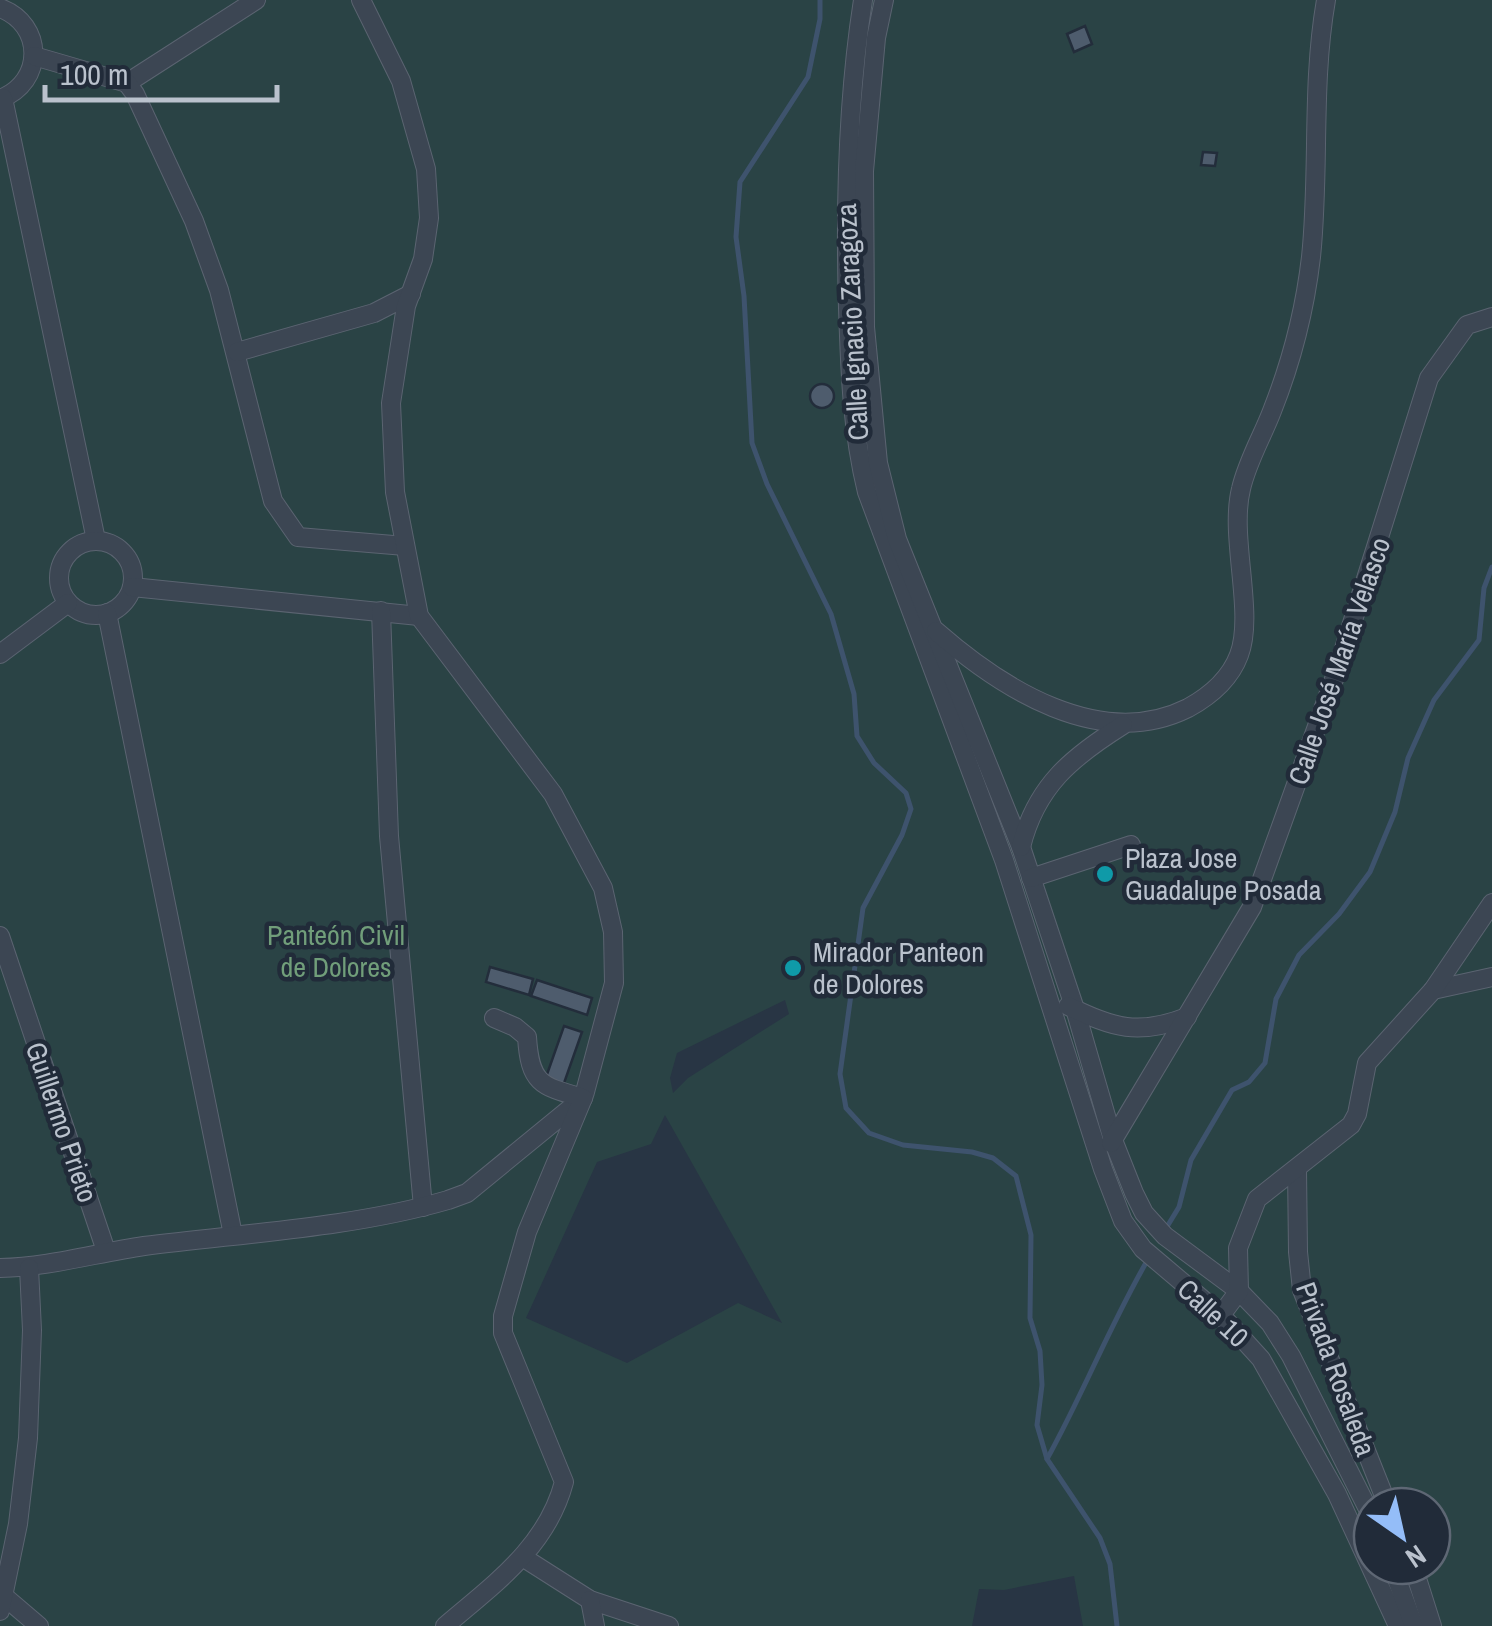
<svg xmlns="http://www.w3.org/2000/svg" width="1492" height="1626" viewBox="0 0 1492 1626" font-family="'Archivo Narrow',sans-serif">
<rect width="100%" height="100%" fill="#283544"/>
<!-- green -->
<path fill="#2a4345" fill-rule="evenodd" d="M0,0H1492V1626H1083L1074,1576L1004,1590L979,1589L972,1626H0ZM785,1000L789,1014L688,1078L673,1093L670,1078L677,1053ZM665,1115L782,1323L738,1303L627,1363L526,1318L597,1162L651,1144ZM1372,1506H1432V1566H1372Z"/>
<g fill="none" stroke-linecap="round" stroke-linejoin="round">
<!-- stream -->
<g stroke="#3e536d" stroke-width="5">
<path d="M820,0V19L808,77L740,182L736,237L744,296L752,443L767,484L831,614L854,694L857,736L874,763L906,793L911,809L902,835L863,908L840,1074L846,1108L869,1133L903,1145L972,1152L993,1158L1016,1176L1031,1235L1030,1318L1040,1351L1042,1385L1037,1425L1047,1459L1100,1538L1110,1564L1117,1626"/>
<path d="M1165,1230L1179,1207L1191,1160L1232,1090L1249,1082L1265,1063L1276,999L1299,955L1339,914L1370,872L1395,812L1408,758L1434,700L1479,640L1484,588L1492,567"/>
<path d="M1047,1459C1083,1394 1110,1325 1147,1261"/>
</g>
</g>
<!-- building -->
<g fill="#4e5c6d" stroke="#232d3b" stroke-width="2.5">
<path d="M1085,26L1092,44L1074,52L1067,34Z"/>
<path d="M1203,152L1217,153L1215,166L1201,165Z"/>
<circle cx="822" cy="396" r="12"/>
<path d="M490,967L533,979L529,995L486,982Z"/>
<path d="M537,980L592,998L587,1015L531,996Z"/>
<path d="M564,1026L582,1032L563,1086L545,1080Z"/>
</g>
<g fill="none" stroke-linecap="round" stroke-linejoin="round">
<defs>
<g id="minor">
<path d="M863,0C847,102 845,205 848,308C850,370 852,431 867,492L1004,860L1103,1169L1123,1221L1143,1249L1221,1315L1261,1359L1337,1494L1398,1626"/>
<path d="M884,0L876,38L864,171L865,327L878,463L897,539L1021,847L1075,1009L1113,1140L1134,1193L1144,1213L1165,1236L1239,1291L1270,1323L1291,1356L1372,1517"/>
<path d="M0,8C44,24 45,82 0,99"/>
<path d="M34,56L127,83L256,0"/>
<path d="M127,83L135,94L194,221L219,290L273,501L298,537L405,546"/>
<path d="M3,98L96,540"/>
<path d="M237,352L374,313L411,294"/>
<circle cx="96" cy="578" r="37"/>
<path d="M132,587L419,616"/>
<path d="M381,611L389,836L423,1207"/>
<path d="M107,613L233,1235"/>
<path d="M936,631C1001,688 1100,752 1188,708C1210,696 1230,679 1239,655C1255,613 1229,537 1241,489C1247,462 1262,437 1272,411C1291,363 1305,309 1311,257C1320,171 1311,86 1326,0"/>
<path d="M0,654L68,603"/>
<path d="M1021,847C1036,786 1072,757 1123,725"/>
<path d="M1031,878L1131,845"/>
<path d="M0,936L106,1251"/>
<path d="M1433,990L1492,977"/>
<path d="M1068,1006C1114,1028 1138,1036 1187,1017"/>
<path d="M1111,1143L1252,907L1338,668L1429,378L1467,325L1492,317"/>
<path d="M1297,1169L1298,1252L1302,1290L1388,1506"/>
<path d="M0,1268C49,1267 96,1253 144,1246C245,1233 351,1228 448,1200L467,1193L583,1098L585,1092L614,983L613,932L603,888L553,794L419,616L395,492L391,403L406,306L423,259L429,218L426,169L401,81L361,0"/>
<path d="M1221,1315L1239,1291L1238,1248L1257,1199L1351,1125L1357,1114L1367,1063L1433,990L1492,903"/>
<path d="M524,1558L590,1600L669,1626"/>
<path d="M1392,1566L1414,1626"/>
<path d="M1413,1566L1432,1626"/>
<path d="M5,1597L39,1626"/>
<path d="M590,1600L595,1626"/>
<path d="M0,1611L18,1524L28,1438L32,1330L29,1268"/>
<path d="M445,1626C494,1584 547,1547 564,1482L503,1333V1316L527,1232L583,1098C541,1086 530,1084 527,1037L515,1027L494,1018"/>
</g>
</defs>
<!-- minor casing -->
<use href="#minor" stroke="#5b6471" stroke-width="20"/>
<!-- minor -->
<use href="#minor" stroke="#3c4653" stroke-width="18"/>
</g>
<!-- markers -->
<g fill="#0f9aa8" stroke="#212b39" stroke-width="4">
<circle cx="1105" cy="874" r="10"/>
<circle cx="793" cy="968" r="10"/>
</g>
<g text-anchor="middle" stroke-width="9" stroke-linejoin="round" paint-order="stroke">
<!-- street labels -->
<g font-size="28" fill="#bac2cd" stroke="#212b39">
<text transform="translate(852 322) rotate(-93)" y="10">Calle Ignacio Zaragoza</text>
<text transform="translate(1339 661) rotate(-71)" y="10">Calle José María Velasco</text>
<text transform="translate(62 1122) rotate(71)" y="10">Guillermo Prieto</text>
<text transform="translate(1213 1313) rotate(43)" y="10">Calle 10</text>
<text transform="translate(1336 1369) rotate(70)" y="10">Privada Rosaleda</text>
</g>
<!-- poi labels -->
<g font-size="28" fill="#bac2cd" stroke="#212b39" text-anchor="start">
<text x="1125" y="868">Plaza Jose<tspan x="1125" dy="32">Guadalupe Posada</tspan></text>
<text x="813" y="962">Mirador Panteon<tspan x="813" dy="32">de Dolores</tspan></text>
</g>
<!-- park labels -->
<g font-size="28" fill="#719e7a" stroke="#212b39">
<text x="336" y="945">Panteón Civil<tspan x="336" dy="32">de Dolores</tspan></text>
</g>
</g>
<!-- north arrow -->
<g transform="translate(1402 1536) rotate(146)"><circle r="48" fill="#212b39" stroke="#5e6774" stroke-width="2.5"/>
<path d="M0-8L18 38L0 25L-18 38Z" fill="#94bdf8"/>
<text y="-15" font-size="28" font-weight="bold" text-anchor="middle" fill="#bac2cd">N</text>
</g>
<!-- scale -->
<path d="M45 85v15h232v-15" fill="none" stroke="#bac2cd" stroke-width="5"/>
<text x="60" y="85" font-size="30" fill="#bac2cd" stroke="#212b39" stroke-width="8" paint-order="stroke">100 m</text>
</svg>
